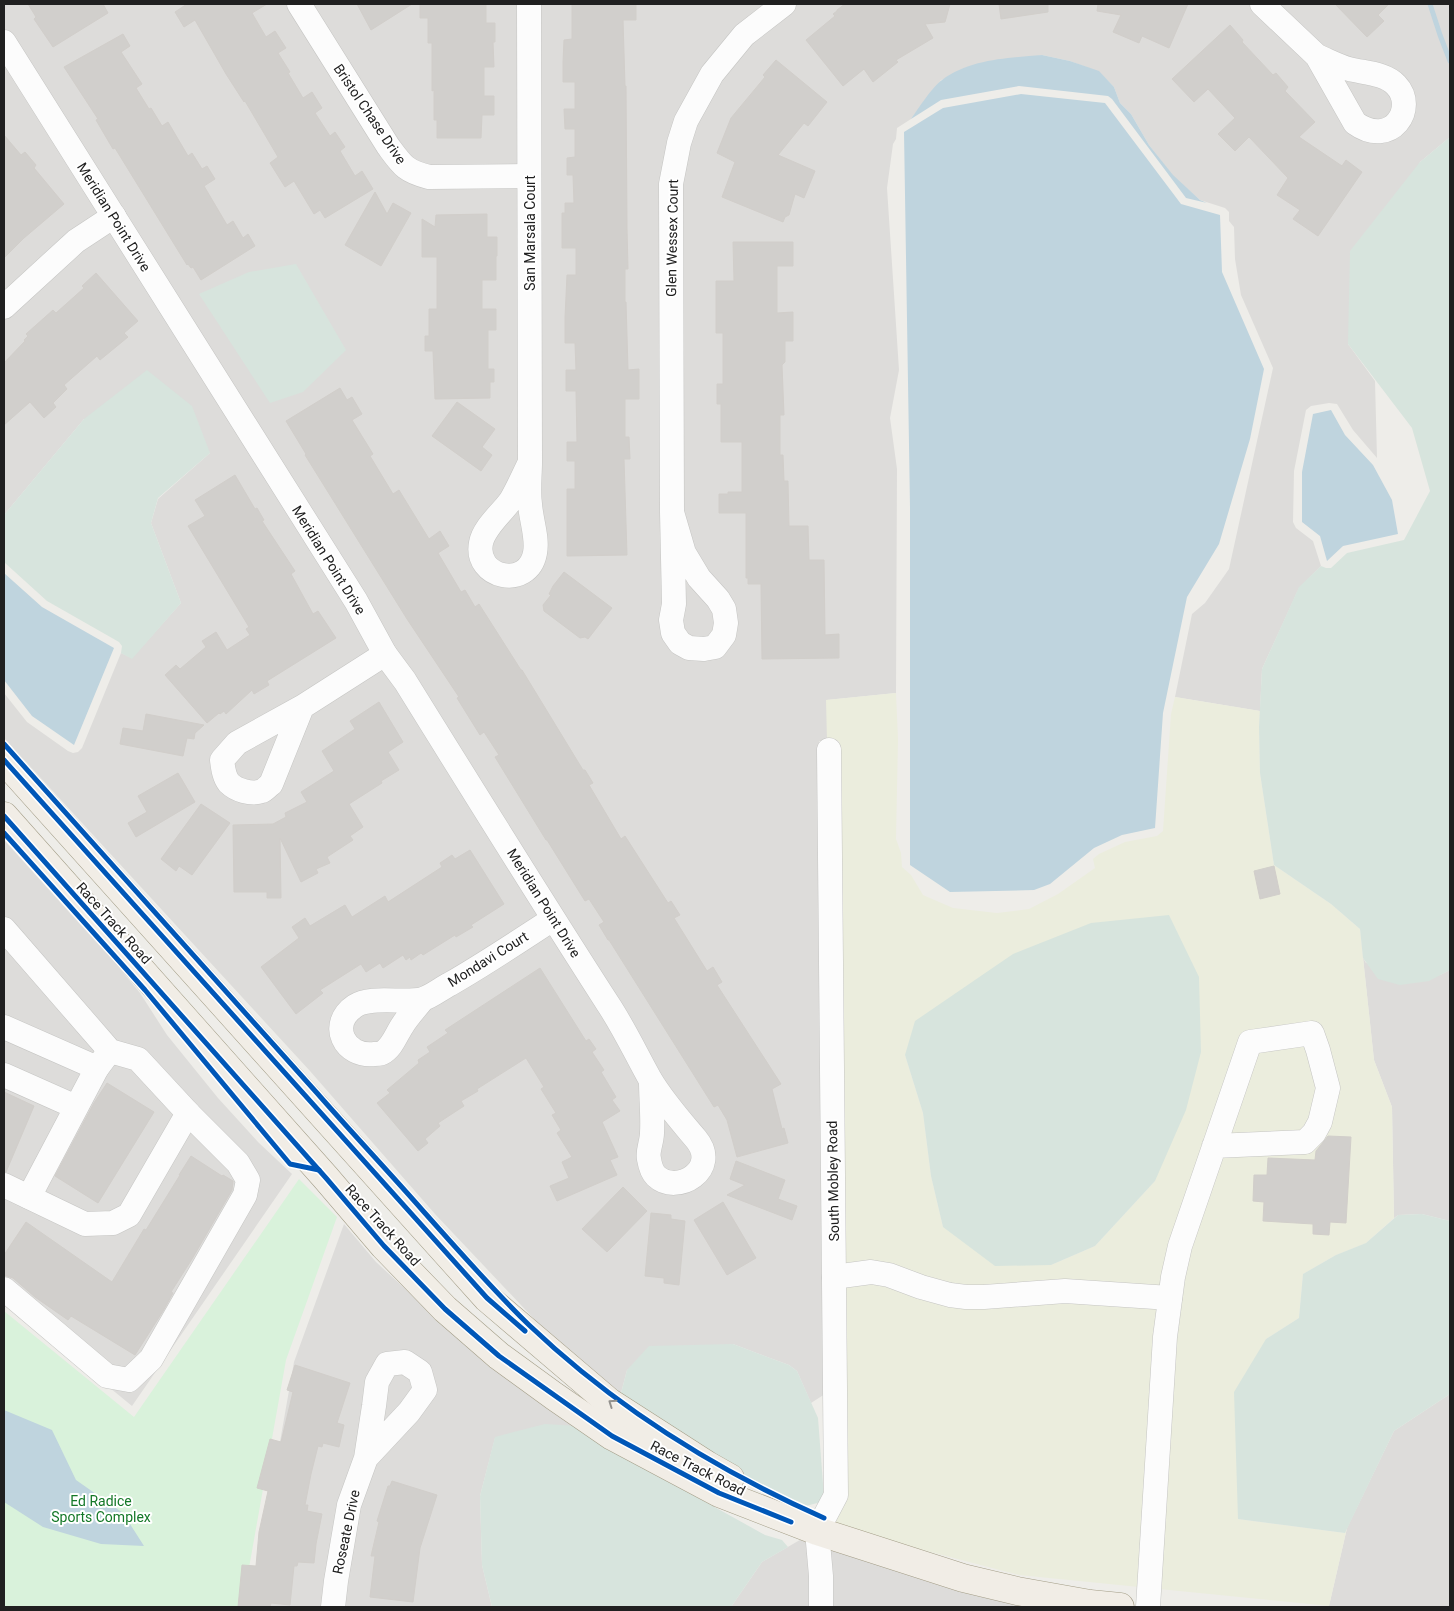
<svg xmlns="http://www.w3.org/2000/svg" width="1454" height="1611" viewBox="0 0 1454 1611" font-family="Roboto,sans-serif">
<rect width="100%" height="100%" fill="#eeede9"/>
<!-- residential -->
<g fill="#dddcda">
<path d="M4,4H1450V137L1420,162L1348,344L1375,381L1377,458L1353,430L1337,404L1329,403L1311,406L1306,410L1294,471L1293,522L1296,528L1313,541L1321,566L1299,588L1262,669L1260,711L1175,697L1192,614L1205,603L1229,569L1273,368L1241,295L1235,259L1234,227L1229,221V212L1225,208L1200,200L1173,176L1149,145L1131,114L1120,103L1114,87L1099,72L1070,61L1042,55L941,80L911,119L897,128L896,139L893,144L887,188L899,370L890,418L897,469L896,693L827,700V741H819L825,1394L811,1403L797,1371L789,1365L733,1344L627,1370L621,1393L612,1389L553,1339L435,1214L310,1071L4,738V693L27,722L68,751L73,753L78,752L82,748L121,653L132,658L181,603L151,523L158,499L210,453L84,419L4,515Z"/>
<path d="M4,840L117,965L140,993L167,1035L218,1098L258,1142L292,1174L132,1406L4,1301Z"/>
<path d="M1363,958L1366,963L1440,975L1450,970V1221L1422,1214L1398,1215L1394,1218L1392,1107L1374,1060Z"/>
<path d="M344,1224L376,1262L426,1308L577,1426L495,1438L480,1496L482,1565L492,1607H251L294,1362Z"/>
<path d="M1450,1394V1607L1329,1606L1347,1528L1394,1431Z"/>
<path d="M805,1537L807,1538L811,1607H731L762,1562Z"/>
<path d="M828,1544L1057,1607H831Z"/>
</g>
<!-- farmland -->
<path fill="#ebeddd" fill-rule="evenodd" d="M896,693L898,739L896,839L901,853L902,867L911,875L923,895L953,908L997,913L1029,909L1058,894L1095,868L1093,859L1099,854L1125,842L1157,836L1163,831L1171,714L1175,697L1260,711L1259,727L1260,773L1274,865L1331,904L1360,929L1374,1060L1392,1107L1394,1218L1366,1243L1336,1255L1303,1274L1299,1318L1266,1339L1238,1519L1345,1533L1347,1528L1329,1606L1019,1575L831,1526L846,1495L839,741H827L826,700ZM905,1055L1155,1181L1095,1246L1051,1265L943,1227L931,1176L923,1113Z"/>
<!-- wetland -->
<g fill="#d7e4dd">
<path d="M1450,137V970L1429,981L1400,985L1378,979L1363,958L1360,929L1331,904L1274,865L1260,773L1259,727L1262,669L1299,587L1321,566L1326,568H1331L1347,553L1404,540L1430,491L1412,428L1348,344L1350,251L1420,162Z"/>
<path d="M296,264L346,350L303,392L270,403L199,294L249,272Z"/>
<path d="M147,370L192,406L210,453L158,498L151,523L181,603L132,659L121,653L122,646L119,642L47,601L4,562V515L84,419Z"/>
<path d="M1169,915L1199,977L1201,1052L1186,1110L1155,1181L1095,1246L1051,1265L995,1266L943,1227L931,1176L923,1113L905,1055L915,1021L1013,954L1091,923Z"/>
<path d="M1422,1214L1450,1221V1394L1394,1431L1345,1533L1238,1519L1234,1392L1266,1339L1299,1318L1303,1274L1336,1255L1366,1243L1398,1215Z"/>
<path d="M733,1344L789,1365L797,1371L818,1418L824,1497L821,1502L806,1506L776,1493L734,1470L641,1411L621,1393L627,1370L649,1346Z"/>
<path d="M545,1424L577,1426L628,1459L765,1535L782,1540L788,1547L762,1562L731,1607H492L482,1565L480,1496L495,1437Z"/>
</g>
<!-- park -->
<path fill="#d9f2db" d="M299,1179L337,1217L286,1360L242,1607H4V1311L134,1417Z"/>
<!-- water -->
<g fill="#bfd4de">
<path d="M1042,55L1070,61L1099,71L1114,87L1120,103L1131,114L1149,145L1173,175L1200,200L1207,203L1186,198L1112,99L1108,96L1019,86L941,100L911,119C918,109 933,86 942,80C970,59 1008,58 1042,55Z"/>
<path d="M1021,94L1105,103L1181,204L1220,215L1222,272L1264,369L1250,439L1219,544L1187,597L1163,713L1155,828L1122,835L1094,848L1050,884L1034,890L950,892L910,865V507L904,132L943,108Z"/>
<path d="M1331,410L1345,435L1373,465L1392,500L1398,534L1343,546L1327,561L1320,536L1302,522V472L1313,414Z"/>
<path d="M4,573L42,607L114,648L74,745L32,716L4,680Z"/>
<path d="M4,1410L52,1430L76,1480L123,1513L144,1546L101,1544L43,1527L4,1502Z"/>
</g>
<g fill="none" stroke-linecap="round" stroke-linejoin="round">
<!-- stream -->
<path stroke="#bfd4de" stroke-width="5" d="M1430,4L1440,35L1450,61"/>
</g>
<!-- building -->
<g fill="#d1cfcc" stroke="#d1ceca">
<path d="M28,4H103L108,13L53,47L34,19L36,17Z"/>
<path d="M187,4H267L252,13L266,37L275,31L286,48L278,53L290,72L288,73L303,98L312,92L322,108L315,113L330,136L335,132L345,147L340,151L355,176L362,171L373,189L325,218L320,210L314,214L294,181L285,187L270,163L278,157L245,101L244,102L226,74L195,20L184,27L175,12Z"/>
<path d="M357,4H412L371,30Z"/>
<path d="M420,4H486V23H495V42H493L494,67H484V96H494V115H482L481,138H437V120H434V90L432,91V43H428V18H420Z"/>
<path d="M572,4H636V20H623L625,86H626L627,228L628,269H625V302H626L628,370L639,369V399H625V437H629L630,459H624L627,555L567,556V489H575V461H567V442H577L576,391H566V370H576L575,343H565V318L567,275H576V248H562V213H565V203H574L573,175H567V158L575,157V129H565L564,109H575V82H563V63L564,40L572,39Z"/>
<path d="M845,4H950L945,22L925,24L933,38L896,60L898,62L873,82L864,69L843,86L806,40L835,16L833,14L837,11V10Z"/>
<path d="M999,4H1048V12L1001,19Z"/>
<path d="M1098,4H1188L1169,48L1142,36L1139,43L1113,32L1121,15L1097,11Z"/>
<path d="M1335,4H1389L1378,15L1384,21L1367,37Z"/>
<path d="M1230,25L1243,40L1242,42L1273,75L1276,73L1288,87L1285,91L1315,122L1299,137L1342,166L1346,160L1362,172L1318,236L1293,219L1300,210L1277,195L1288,178L1249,137L1235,151L1218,134L1235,118L1208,89L1194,102L1172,79Z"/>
<path d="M123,34L130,46L121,52L142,84L136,88L149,109L151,108L162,126L168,122L188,156L192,153L202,169L207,166L215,179L204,186L227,225L233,221L243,238L248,234L255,246L201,280L193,267L191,268L188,264L187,265L115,148L113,149L96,120L98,119L64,67Z"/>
<path d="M776,60L827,102L808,126L804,123L778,155L815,171L804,198L795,194L789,215L785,217L783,222L722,197L735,162L717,153L731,118L765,77L763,75Z"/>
<path d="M4,135L21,155L25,152L36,165L34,168L64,204L24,238L4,258Z"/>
<path d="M375,192L387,214L393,203L411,213L381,266L345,245Z"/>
<path d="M487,214V237H497V256H496V280H482V309H496V330H488V369H494V382H490V398L435,399L433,351H425V336H429V309H437V257H422V219L435,227L436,215Z"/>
<path d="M733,242H793V266H777V313L793,312V341H785V362L782,365L784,415H780V455H783L784,481H788L789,526H808L809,560H824L825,635L839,634V658L762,659L761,584H748V578H746V513H719V494H728V492H742V442H721V404H717V384H723V333H716V281H734Z"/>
<path d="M96,273L138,321L124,333L128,337L100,360L97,356L64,385L67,389L53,403L56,407L44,418L30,402L4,425V363L25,341L24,340L28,336L26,334L53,310L56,313L84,288L82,286Z"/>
<path d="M340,388L347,400L352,397L362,414L352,420L373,454L370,456L393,494L399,490L429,539L440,531L449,546L438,553L461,592L465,590L475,607L479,604L521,670H522L583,770H585L593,783L589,785L621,839L625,836L668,903L671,901L680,915L674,918L707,971L713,967L722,982L717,985L781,1084L772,1089L782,1129L784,1128L788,1143L737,1157L727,1120L718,1105L714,1107L609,940H608L599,925L604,922L589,899L585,901L547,840H546L495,757L499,755L484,732L480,735L457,698L459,697L407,619L305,455L306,454L286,421Z"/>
<path d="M457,402L495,429L482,447L492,455L481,471L432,436Z"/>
<path d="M235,475L255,509L257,508L264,520L262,521L295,571L291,574L313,614L318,611L336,638L267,681L269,685L254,694L252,690L226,714L224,711L220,714L219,713L207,723L165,675L176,665L180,669L206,647L202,641L216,632L227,650L250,635L246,629L249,627L188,526L205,516L195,500Z"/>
<path d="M564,572L612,608L588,639L585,637L580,638L544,611L543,605L551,595L549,594L553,586Z"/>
<path d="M379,702L403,742L388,752L399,770L381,781L382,783L349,804L363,827L350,836L353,840L327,857L330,863L316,869L318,873L301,882L280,838L281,898H267V892H234L233,825L273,824L286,817L285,813L307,802L301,792L334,771L322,751L355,729L350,721Z"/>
<path d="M146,714L204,725L195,733L194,739L187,738L183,756L120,744L123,728L143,731Z"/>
<path d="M178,773L195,802L136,837L128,823L147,812L138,796Z"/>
<path d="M201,804L230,823L192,875L179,866L176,871L161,859Z"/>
<path d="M470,850L504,904L471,925L473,927L456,937L455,935L423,955L421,953L411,960L410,957L406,960L403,955L383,968L380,963L366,972L361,964L320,990L323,993L296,1014L261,967L299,938L292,927L305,918L310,926L345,905L352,917L385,896L388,902L442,867L440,863L452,855L455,859Z"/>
<path d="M1274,866L1280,894L1260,899L1254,871Z"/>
<path d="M540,968L586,1041L589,1039L596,1049L592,1052L604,1070L601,1072L616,1097L612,1100L620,1111L602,1122L618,1157L610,1160L617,1175L557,1201L550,1186L569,1178L562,1162L572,1157L557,1133L561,1130L552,1115L556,1113L541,1089L544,1087L526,1058L477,1089L478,1091L461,1101L464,1106L438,1123L440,1126L425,1139L428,1143L418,1151L377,1103L390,1093L387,1090L419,1063L418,1060L430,1052L427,1047L448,1033L445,1030Z"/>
<path d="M107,1083L154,1112L98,1203L55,1176L94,1103Z"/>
<path d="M4,1092L34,1106L6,1172L4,1171Z"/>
<path d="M1328,1136L1351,1137L1346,1223L1330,1222L1329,1235L1313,1234V1224L1263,1221L1264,1202L1253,1201L1254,1175H1267L1268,1158L1315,1160L1316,1151Z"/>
<path d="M191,1156L222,1176L223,1175L233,1181L232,1190L192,1259L171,1292L173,1293L163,1311L135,1355L71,1316L68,1320L35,1297L13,1278L4,1275V1255L26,1222L112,1282L144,1229L146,1230L180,1175H179Z"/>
<path d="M736,1161L785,1180L778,1199L797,1206L792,1220L727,1195L745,1185L730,1179Z"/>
<path d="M623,1187L647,1211L607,1252L582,1229Z"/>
<path d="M723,1202L756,1258L727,1275L694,1220Z"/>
<path d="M651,1213L671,1215V1219L685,1221L679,1285L664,1283V1278L645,1276Z"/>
<path d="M295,1365L350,1383L337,1423L344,1425L339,1447L323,1443L322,1447L318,1446L311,1474L305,1505H308L307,1511L322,1514L316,1544L314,1563L298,1562L297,1566H294L290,1605L271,1603L270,1607H238L242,1565L256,1566L259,1532L268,1491L257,1488L270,1439L281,1442L293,1392L287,1390Z"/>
<path d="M392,1481L437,1495L420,1548L413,1602L370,1597L375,1556H371L379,1522L377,1521L388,1486H390Z"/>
</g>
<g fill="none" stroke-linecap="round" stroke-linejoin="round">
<defs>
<g id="minor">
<path d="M299,4L388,146C402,165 405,171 429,177L529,176"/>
<path d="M529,4L530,462C530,476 528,490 530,504C531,520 538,538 535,553C528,590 474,578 481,543C484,527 502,513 511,500C518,488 524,474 530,462"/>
<path d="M1262,4L1317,56L1355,123C1391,149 1418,108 1396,85C1385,73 1364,73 1349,69C1338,66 1327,60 1317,56"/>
<path d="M4,42L356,601L385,654L405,681C472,789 539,897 608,1004C624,1028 636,1054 650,1079C663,1101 680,1120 696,1139C721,1169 677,1196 656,1176C652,1172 650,1165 649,1159C647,1151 652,1142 652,1133C653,1116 651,1098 651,1081"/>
<path d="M4,307L76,241L114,216"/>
<path d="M672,512L684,553L699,578L718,599L724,609L726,623L724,635L715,647L704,649L689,648L680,643L673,633L671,620L674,604L672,512L671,184L679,143L686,121L712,74L744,35L784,4"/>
<path d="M302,707L271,784C268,786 265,790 262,791C251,795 236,790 229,783C224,777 223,768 222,760L237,743L302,707L385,654"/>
<path d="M4,929L110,1051L138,1059L188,1113L238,1163L248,1180L245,1195L151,1359L129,1380L107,1376L4,1289"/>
<path d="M423,999C416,1008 408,1016 402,1026C396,1035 392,1048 382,1053C381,1054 376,1054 375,1054C344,1058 328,1024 355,1006C371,995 405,1004 423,999C432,996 442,988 450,984C485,964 519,941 553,919"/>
<path d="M4,1027L97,1068L106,1056"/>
<path d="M4,1075L76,1107"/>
<path d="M4,1185L85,1224L113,1223L129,1215L188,1113"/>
<path d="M29,1197L97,1068"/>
<path d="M834,1277L871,1272L889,1275L921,1287L950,1295L966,1297H984L1065,1291L1170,1298"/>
<path d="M333,1607L336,1581L349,1505L366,1458L374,1406L377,1382L387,1364L405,1362L420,1372L425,1390L409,1412L366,1458"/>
<path d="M821,1607V1576L817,1531L836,1495L829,750"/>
<path d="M1148,1607L1165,1337L1173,1277L1180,1246L1250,1042L1312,1033L1318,1050L1328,1088L1320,1122L1314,1133L1305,1142L1214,1146"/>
</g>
<g id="major">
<path d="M4,760L487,1298L609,1402L707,1465L730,1478"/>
<path d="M4,816L326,1178L384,1246L445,1309L499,1356L554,1396L612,1436L719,1493L817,1531L963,1578L1017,1591L1090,1604L1120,1607"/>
</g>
</defs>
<!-- minor casing -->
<use href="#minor" stroke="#c5c5c3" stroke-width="25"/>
<!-- major casing -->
<use href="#major" stroke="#a39d87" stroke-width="29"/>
<!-- minor -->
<use href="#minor" stroke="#fcfcfc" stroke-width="24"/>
<!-- major -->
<use href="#major" stroke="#f1ede6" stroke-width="28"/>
<defs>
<g id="cycleway">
<path d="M4,744C108,860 213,976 317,1093C352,1133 389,1172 424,1212C458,1250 492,1289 529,1325C615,1407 716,1470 824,1518"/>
<path d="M4,760L487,1298L525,1331"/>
<path d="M4,816L326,1178L384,1246L445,1309L499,1356L612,1436L719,1493L791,1522"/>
<path d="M4,833L145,990L290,1164L319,1170"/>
</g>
</defs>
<!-- cycleway casing -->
<use href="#cycleway" stroke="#fff" stroke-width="8"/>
<!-- cycleway -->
<use href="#cycleway" stroke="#0057b8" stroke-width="5"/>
</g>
<!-- one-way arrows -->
<defs><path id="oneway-chevron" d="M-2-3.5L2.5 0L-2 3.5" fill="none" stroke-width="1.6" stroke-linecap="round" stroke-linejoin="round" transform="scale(1.25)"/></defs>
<use stroke="#93918d" href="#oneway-chevron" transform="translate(612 1403) rotate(-145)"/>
<g text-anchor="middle" stroke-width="4" stroke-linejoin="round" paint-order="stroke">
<!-- street labels -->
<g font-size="14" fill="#202020" stroke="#fff">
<text transform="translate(370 114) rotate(56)" y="5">Bristol Chase Drive</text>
<text transform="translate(114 217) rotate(58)" y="5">Meridian Point Drive</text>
<text transform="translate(530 233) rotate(-90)" y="5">San Marsala Court</text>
<text transform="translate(672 238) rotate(-89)" y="5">Glen Wessex Court</text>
<text transform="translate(329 560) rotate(58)" y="5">Meridian Point Drive</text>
<text transform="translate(544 903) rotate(58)" y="5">Meridian Point Drive</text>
<text transform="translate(114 923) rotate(48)" y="5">Race Track Road</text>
<text transform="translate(488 959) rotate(-32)" y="5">Mondavi Court</text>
<text transform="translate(833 1181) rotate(-91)" y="5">South Mobley Road</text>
<text transform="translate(383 1225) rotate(48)" y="5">Race Track Road</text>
<text transform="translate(698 1468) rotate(27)" y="5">Race Track Road</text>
<text transform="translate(346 1532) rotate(-78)" y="5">Roseate Drive</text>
</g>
<!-- park labels -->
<g font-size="14" fill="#147827" stroke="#fff">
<text x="101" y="1506">Ed Radice<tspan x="101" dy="16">Sports Complex</tspan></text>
</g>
</g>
<!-- border -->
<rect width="1454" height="1611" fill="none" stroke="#202020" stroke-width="10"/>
</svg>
